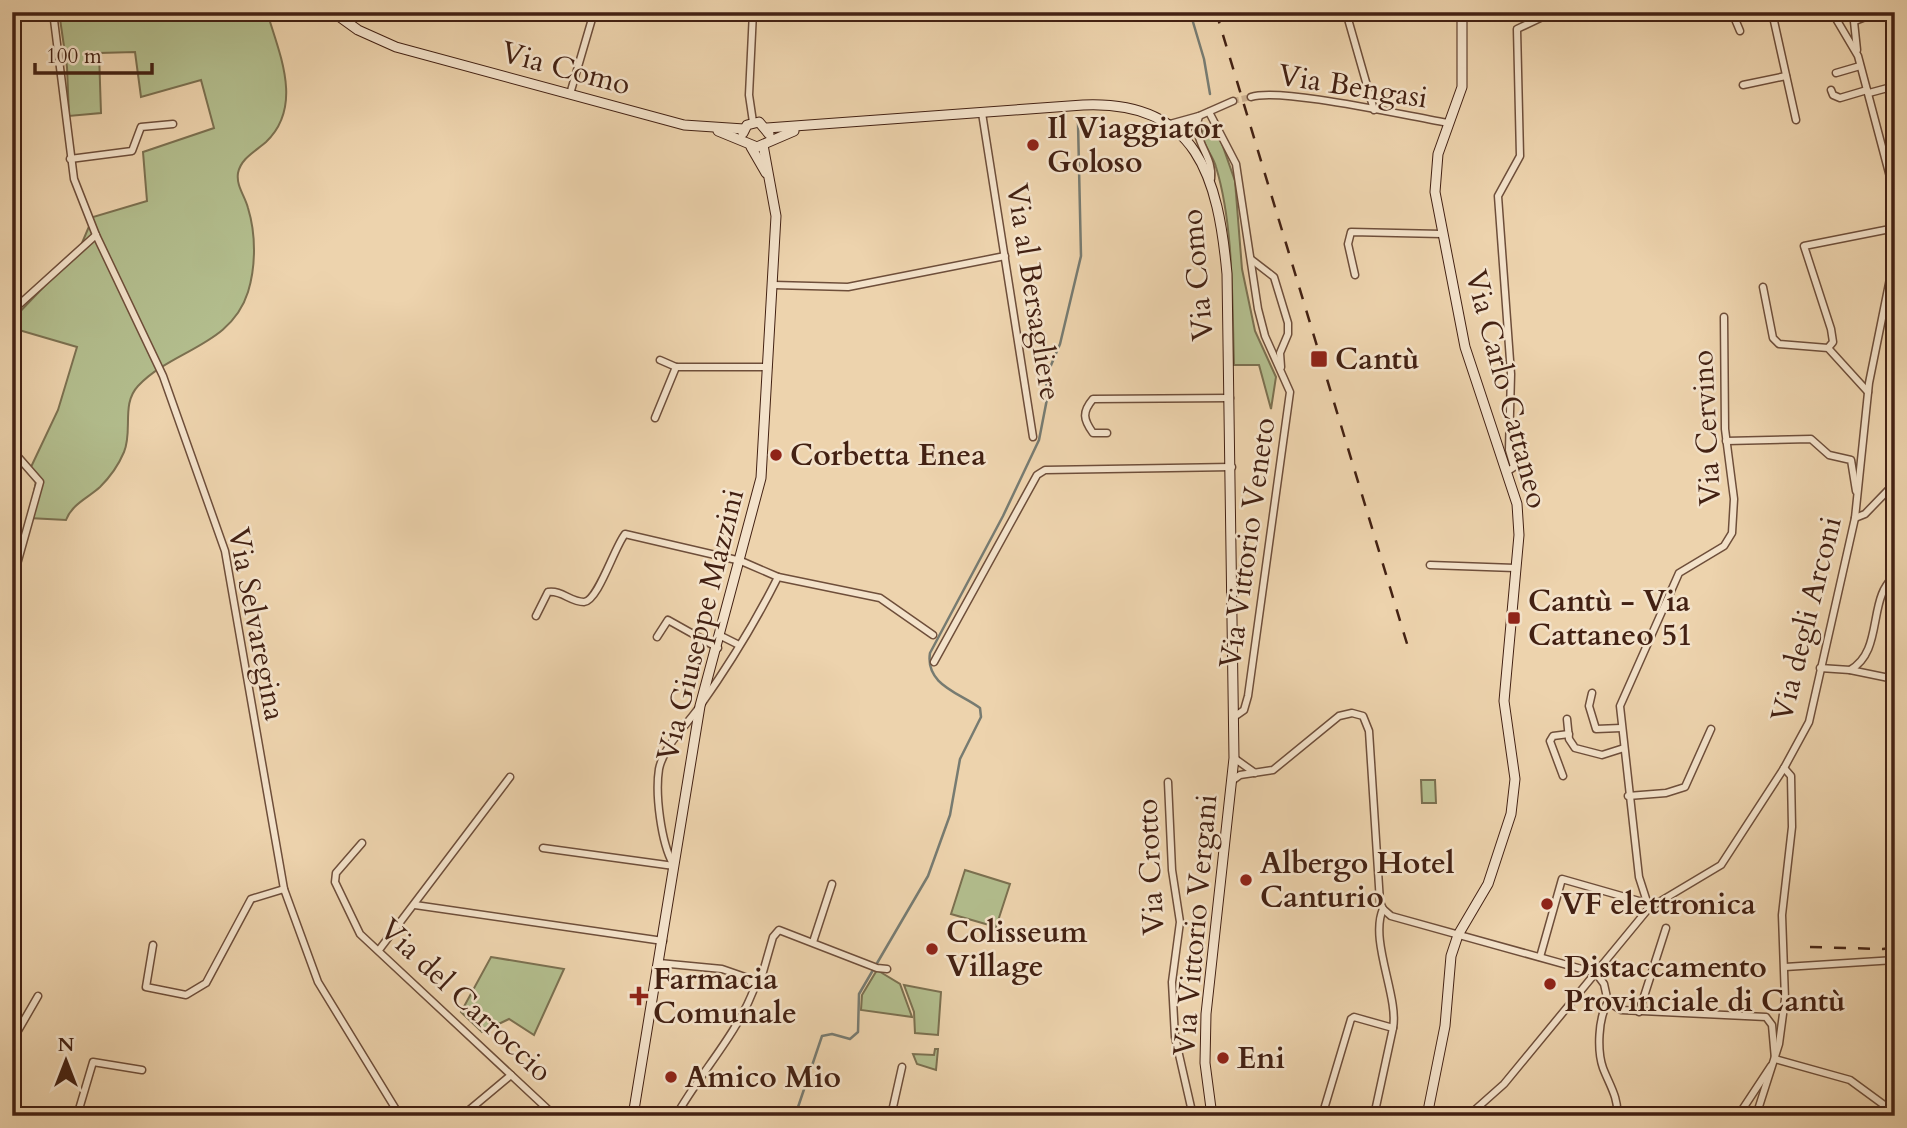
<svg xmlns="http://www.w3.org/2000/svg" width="1907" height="1128" viewBox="0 0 1907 1128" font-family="Cardo,serif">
<rect width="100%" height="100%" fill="#edd3ad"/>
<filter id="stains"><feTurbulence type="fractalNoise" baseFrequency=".00286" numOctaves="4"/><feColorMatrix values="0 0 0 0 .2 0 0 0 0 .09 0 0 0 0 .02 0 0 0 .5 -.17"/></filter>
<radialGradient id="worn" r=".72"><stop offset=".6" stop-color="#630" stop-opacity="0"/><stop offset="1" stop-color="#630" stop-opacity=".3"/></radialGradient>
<!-- green -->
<g fill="#b3be8e" stroke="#7b7050" stroke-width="2">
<path d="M59,12H267C279,53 304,106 266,142C256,151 241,158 238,173C236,186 245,196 248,208C256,234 256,266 248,292C231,346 173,349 138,386C121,404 133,431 124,452C119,464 109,478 100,487C88,498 72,504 66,520L29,518L37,476L31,467L58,410L77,347L12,328V320L79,250L93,217L147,201L143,152L214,128L201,80L141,97L135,52L99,53L101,113L69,116L67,67Z"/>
<path d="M1207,126L1221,141L1235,181L1242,269L1255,331L1276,377L1271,409L1259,365H1234C1232,303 1234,226 1216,167C1213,155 1203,146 1201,133Z"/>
<path d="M1421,780H1435L1436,803H1422Z"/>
<path d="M965,870L1010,884L996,927L951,914Z"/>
<path d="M491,957L564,969L534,1035L509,1019L482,1032L461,1012Z"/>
<path d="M877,970L900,984L912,1017L861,1010L862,995Z"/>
<path d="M904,985L941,992L938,1035L915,1033L914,1012Z"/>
<path d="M935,1049H938L936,1070L917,1064L913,1054L934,1055Z"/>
</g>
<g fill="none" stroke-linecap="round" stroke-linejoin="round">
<!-- stream -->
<g stroke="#777b71" stroke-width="2.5">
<path d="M1190,12L1204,59L1210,94"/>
<path d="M795,1116L822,1036L832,1034L850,1039L858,1032L859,994L928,876L950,815L960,759L981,717L980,708C960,693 925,685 930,653L1003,516L1039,440L1047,399L1046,377L1060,344L1081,256L1078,123"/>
</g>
<!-- street-tunnel -->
<path stroke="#cbaf8e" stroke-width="6" stroke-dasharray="6 3" stroke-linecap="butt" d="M1233,101L1251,97"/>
<defs>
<g id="street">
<path d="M53,12L74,179L96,235L163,376L225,551L284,889L318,982L400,1116"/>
<path d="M753,12L749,95L753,122"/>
<path d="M1346,12L1374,110"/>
<path d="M1732,12L1740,31"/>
<path d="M1772,12L1796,120"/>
<path d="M1832,12L1858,56L1893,188L1895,207"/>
<path d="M1853,12L1857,50"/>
<path d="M1732,16L1751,12"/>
<path d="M1855,21L1878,12"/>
<path d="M1836,73L1860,66"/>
<path d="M1743,85L1786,76"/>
<path d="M1831,90L1833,95L1840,98L1867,90"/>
<path d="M1869,93L1895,86"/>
<path d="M570,94L594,12"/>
<path d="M1251,97C1281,87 1411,117 1449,123"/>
<path d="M1209,112L1236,164L1258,309L1265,336L1290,392L1248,696L1244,710L1234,717"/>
<path d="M982,113L1033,437"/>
<path d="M1199,116C1191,141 1214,155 1211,179"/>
<path d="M1170,124L1199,116L1233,101"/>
<path d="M1177,131L1188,128L1198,118"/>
<path d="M70,159L132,151L141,127L173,124"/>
<path d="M1252,260L1274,277L1288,323V334L1280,353L1281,367"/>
<path d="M1355,275L1348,244L1351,232L1442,234"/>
<path d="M774,285L848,287L1005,256"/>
<path d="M1763,287L1773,338L1779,344L1828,348L1868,392"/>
<path d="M12,311L96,235"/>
<path d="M1828,348L1833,342L1831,329L1804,246L1895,228"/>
<path d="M660,360L676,367H768"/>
<path d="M655,418L676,367"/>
<path d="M1107,433H1093C1083,419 1082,412 1093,399L1230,398"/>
<path d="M1726,441L1811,439L1829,455L1851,460L1856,491"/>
<path d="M12,450L40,482L12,582"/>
<path d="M1508,471L1514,467L1509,450L1511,374L1498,196L1520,156L1517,29L1553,12"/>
<path d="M1855,518L1865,514L1895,483"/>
<path d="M1430,565L1515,568"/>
<path d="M536,616L548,592C562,590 570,602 584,602C598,601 614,548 625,534L741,561L778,577"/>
<path d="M721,636L739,645"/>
<path d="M657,637L668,620L718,648"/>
<path d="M934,662L1037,475L1045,470L1232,467"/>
<path d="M1820,668L1850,670C1877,655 1872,619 1882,594C1885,586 1890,580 1895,574"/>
<path d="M1850,670L1889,678"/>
<path d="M1592,693L1589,706L1596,729L1621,728"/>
<path d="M1567,719L1569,739L1575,748L1602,755L1624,748"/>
<path d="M1234,758L1255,773"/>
<path d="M1563,776L1550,741L1553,736L1569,734"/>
<path d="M1233,780L1240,775L1273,770L1339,716L1352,713L1363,716L1369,731L1380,902L1383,909"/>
<path d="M1168,782L1172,870L1180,922L1172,982L1175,1037L1193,1116"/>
<path d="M1628,796L1666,793L1685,787L1711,729"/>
<path d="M362,843L336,873L335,882L360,934L555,1116"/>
<path d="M543,848L674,866"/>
<path d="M673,864C661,842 655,794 659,769C664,745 687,725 700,706C729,665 756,621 778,577L880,598L933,635"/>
<path d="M415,905L663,941"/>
<path d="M1649,908L1639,877L1620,706L1679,573L1724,546L1732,533L1734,499L1725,429L1724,317"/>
<path d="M1383,909L1391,916L1596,973L1604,984L1608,1002L1621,1010L1766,1017L1772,1025L1775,1059"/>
<path d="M1383,909C1369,940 1399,997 1393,1028"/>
<path d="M813,942L832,884"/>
<path d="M153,945L146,987L186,995L206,983L251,899L284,889"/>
<path d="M379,950L510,777"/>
<path d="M1540,957L1562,879L1646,903"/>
<path d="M659,963L722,969L748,978L754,989C736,1036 700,1073 676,1116"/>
<path d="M1785,967L1895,960"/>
<path d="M753,983L761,979L773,937L779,930L877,968L887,969"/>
<path d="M1608,1002C1598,1018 1597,1051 1603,1068C1609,1084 1619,1098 1617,1116"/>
<path d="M1639,1012L1666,928"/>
<path d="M12,1041L38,996"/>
<path d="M1775,1059L1850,1080L1895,1113"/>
<path d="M12,1115L14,1116"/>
<path d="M77,1116L93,1062L142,1070"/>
<path d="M462,1116L511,1075"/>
<path d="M891,1116L902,1067"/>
<path d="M1322,1116L1351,1019L1354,1017L1393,1028L1374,1116"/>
<path d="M1468,1116L1504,1084L1649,908L1721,865L1784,768L1809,722L1855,518L1869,383L1895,254"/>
<path d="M1738,1116L1771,1066"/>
<path d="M1756,1116L1779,1044L1785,999L1782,915L1792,827L1791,776L1784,768"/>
</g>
<g id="secondary">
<path d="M333,12L358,30L396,47L684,125L744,129"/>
<path d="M767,128L1083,105C1198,100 1218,178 1227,274L1234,758L1206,1014L1205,1063L1212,1116"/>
<path d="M718,131L757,147L794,131"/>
<path d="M743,133L747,125L759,122L769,134"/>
<path d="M751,147L766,173"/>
<path d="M633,1116L700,706L761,478L776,216L763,145"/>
<path d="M1427,1116L1445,1026L1451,956L1458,935L1488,884L1511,814L1515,779L1504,701L1519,535L1517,504L1465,347L1435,192L1438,154L1462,87V12"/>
</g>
</defs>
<!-- street casing -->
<use href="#street" stroke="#6e4e3a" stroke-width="9"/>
<!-- secondary casing -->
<use href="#secondary" stroke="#432113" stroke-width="11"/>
<!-- street -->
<use href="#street" stroke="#f3e2ca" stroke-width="6"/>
<!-- secondary -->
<use href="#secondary" stroke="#f3e2ca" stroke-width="9"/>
<!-- rail -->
<g stroke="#432113" stroke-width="2.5" stroke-dasharray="12 12" stroke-linecap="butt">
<path d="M1216,12L1408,647"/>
<path d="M1810,947L1883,949L1895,947"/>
</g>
</g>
<!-- markers -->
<g fill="#8f2418" stroke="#f3e2ca" stroke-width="2.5">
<circle cx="1033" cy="145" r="7"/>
<rect x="1310" y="350" width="18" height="18" rx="3.5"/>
<circle cx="776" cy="455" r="7"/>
<rect x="1507" y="611" width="14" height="14" rx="3.5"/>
<circle cx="1246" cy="880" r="7"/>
<circle cx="1547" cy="904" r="7"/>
<circle cx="932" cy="949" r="7"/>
<circle cx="1550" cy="984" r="7"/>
<path d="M635.5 985.5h7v7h7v7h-7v7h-7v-7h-7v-7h7z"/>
<circle cx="1223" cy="1058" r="7"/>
<circle cx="671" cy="1077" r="7"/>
</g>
<g text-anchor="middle" stroke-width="5" stroke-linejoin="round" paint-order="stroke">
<!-- street labels -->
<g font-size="30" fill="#432113" stroke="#f3e2ca">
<text transform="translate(566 68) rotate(15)" y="10">Via Como</text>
<text transform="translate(1353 86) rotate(9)" y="10">Via Bengasi</text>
<text transform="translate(1197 275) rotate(-95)" y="10">Via Como</text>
<text transform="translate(1034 292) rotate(81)" y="10">Via al Bersagliere</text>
<text transform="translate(1507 389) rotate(75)" y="10">Via Carlo Cattaneo</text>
<text transform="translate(1706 428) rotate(-93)" y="10">Via Cervino</text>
<text transform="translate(1247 543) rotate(-82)" y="10">Via Vittorio Veneto</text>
<text transform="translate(1806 619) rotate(-76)" y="10">Via degli Arconi</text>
<text transform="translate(257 624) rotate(79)" y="10">Via Selvaregina</text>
<text transform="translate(700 625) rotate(-76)" y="10">Via Giuseppe Mazzini</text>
<text transform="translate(1150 867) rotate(-93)" y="10">Via Crotto</text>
<text transform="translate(1195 925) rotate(-85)" y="10">Via Vittorio Vergani</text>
<text transform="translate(466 1000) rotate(43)" y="10">Via del Carroccio</text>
</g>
<!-- poi labels -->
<g font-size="30" font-weight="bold" fill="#432113" stroke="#f3e2ca" text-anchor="start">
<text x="1047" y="138">Il Viaggiator<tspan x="1047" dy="34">Goloso</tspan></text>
<text x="1335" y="369">Cantù</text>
<text x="790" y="465">Corbetta Enea</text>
<text x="1528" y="611">Cantù - Via<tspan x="1528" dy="34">Cattaneo 51</tspan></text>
<text x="1260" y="873">Albergo Hotel<tspan x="1260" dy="34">Canturio</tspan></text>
<text x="1561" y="914">VF elettronica</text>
<text x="946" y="942">Colisseum<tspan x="946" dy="34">Village</tspan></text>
<text x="1564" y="977">Distaccamento<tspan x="1564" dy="34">Provinciale di Cantù</tspan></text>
<text x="653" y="989">Farmacia<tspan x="653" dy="34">Comunale</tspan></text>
<text x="1237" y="1068">Eni</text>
<text x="685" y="1087">Amico Mio</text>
</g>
</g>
<!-- margin -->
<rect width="1907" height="1128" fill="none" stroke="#edd3ad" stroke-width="42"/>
<rect x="14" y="14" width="1879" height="1100" fill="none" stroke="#432113" stroke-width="3.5"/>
<rect x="21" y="21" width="1865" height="1086" fill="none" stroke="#432113" stroke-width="2"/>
<!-- north arrow -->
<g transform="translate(66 1061)" stroke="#f3e2ca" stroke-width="5" paint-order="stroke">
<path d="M0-5L12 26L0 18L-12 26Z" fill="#432113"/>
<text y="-10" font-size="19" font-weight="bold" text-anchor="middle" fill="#432113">N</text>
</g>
<!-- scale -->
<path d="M35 63v10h117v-10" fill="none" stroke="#432113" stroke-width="3.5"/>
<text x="46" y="63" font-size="21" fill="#432113" stroke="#f3e2ca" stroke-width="5" paint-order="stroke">100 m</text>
<rect width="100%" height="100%" filter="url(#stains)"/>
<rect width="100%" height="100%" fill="url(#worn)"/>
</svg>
